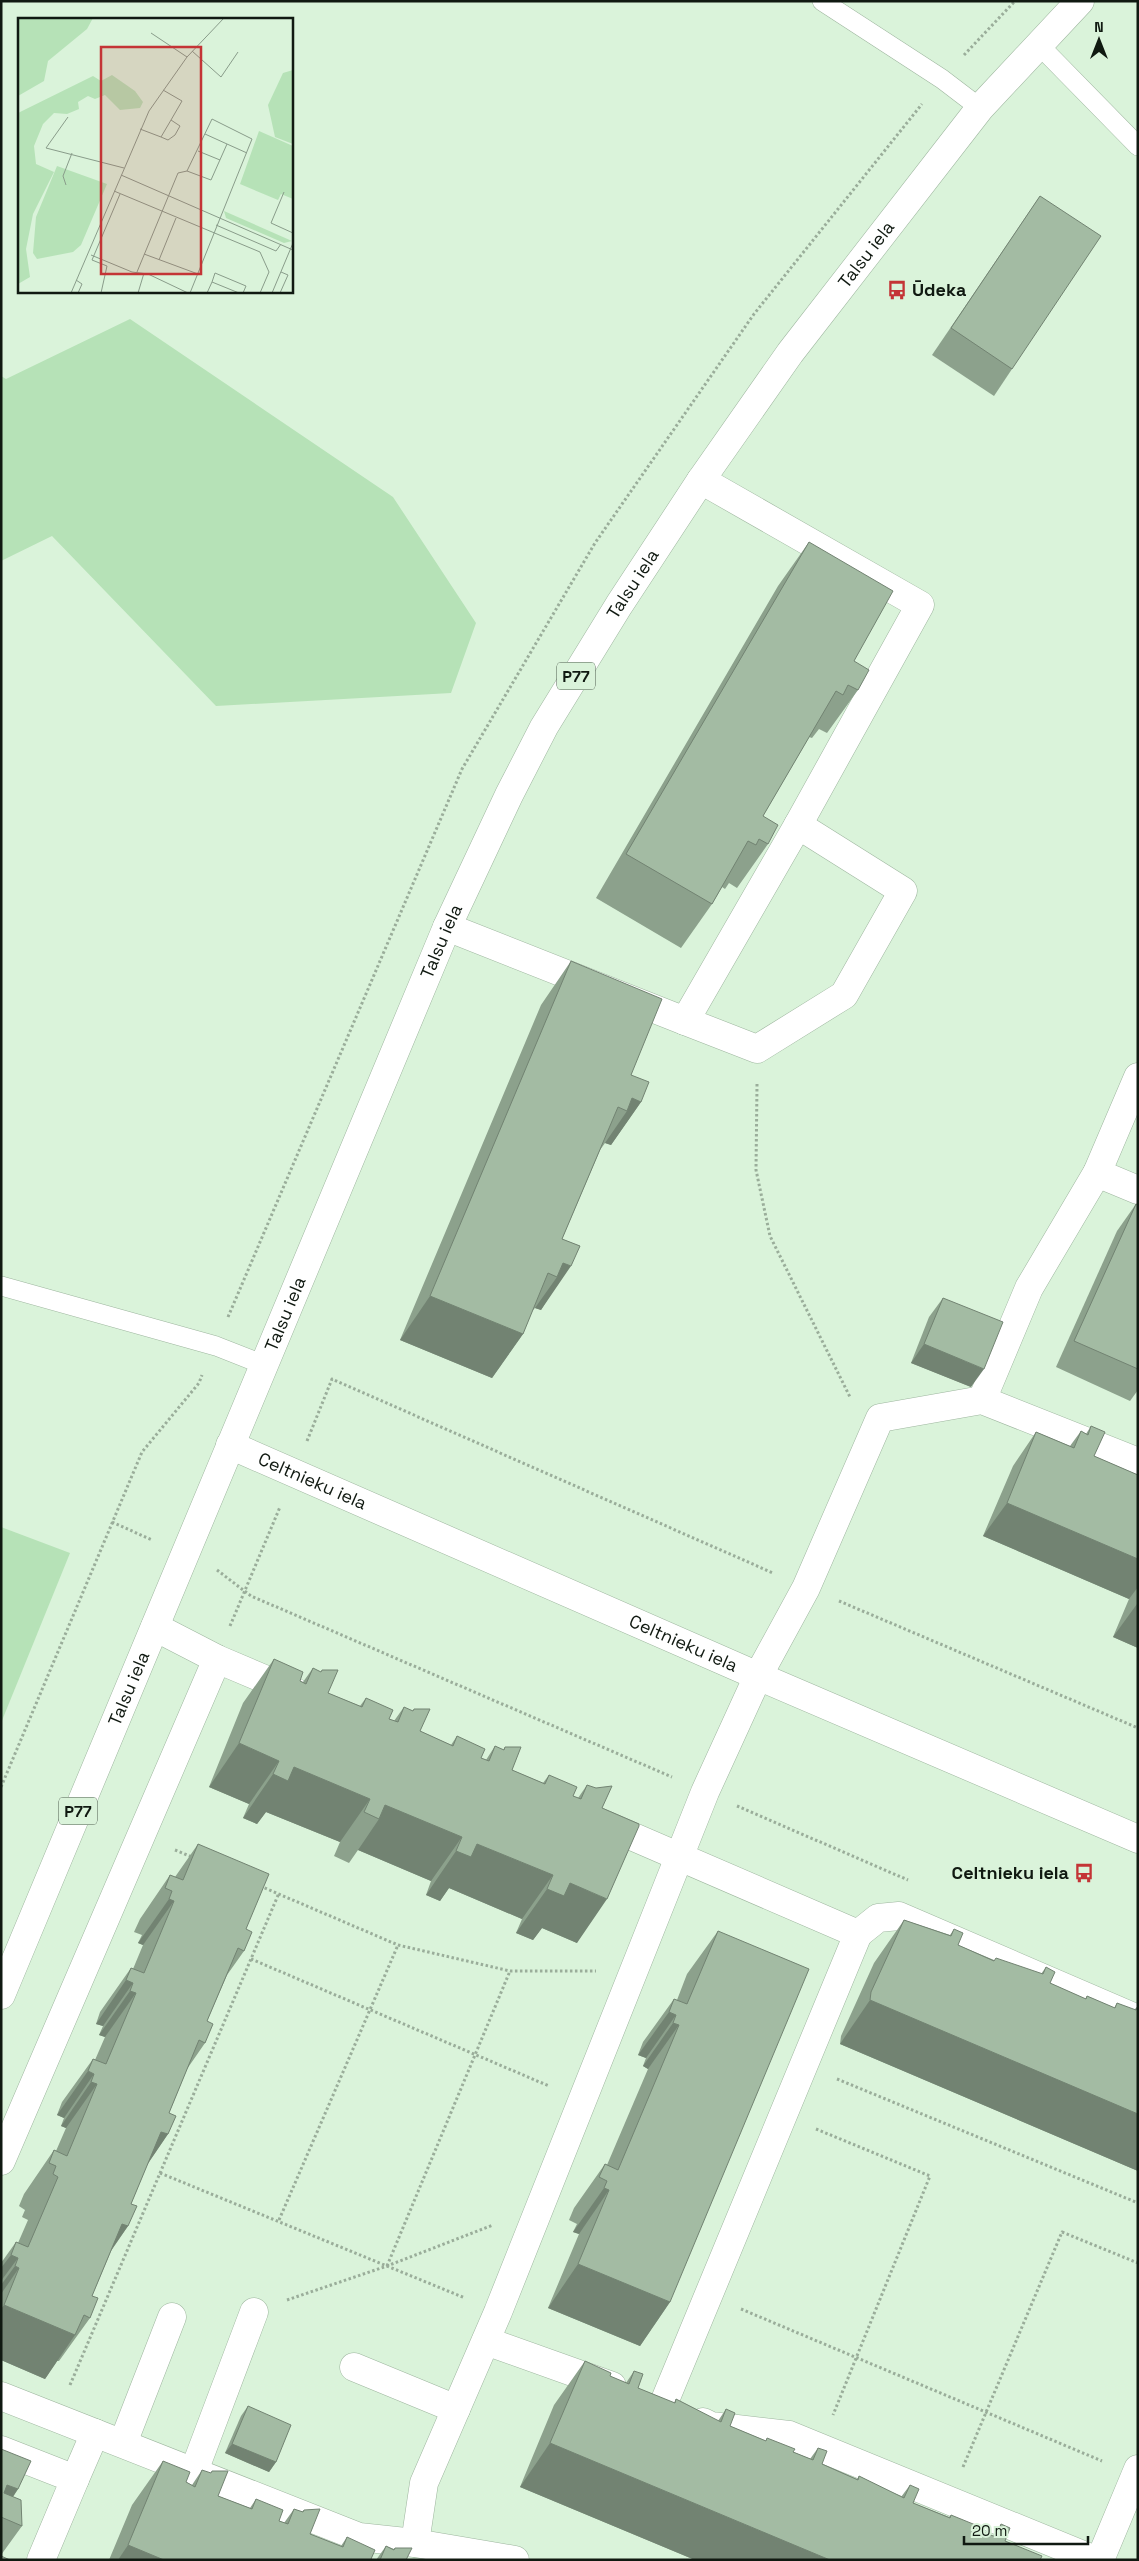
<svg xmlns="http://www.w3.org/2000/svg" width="1139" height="2561" viewBox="0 0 1139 2561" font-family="'Space Grotesk',sans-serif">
<rect width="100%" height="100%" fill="#daf3da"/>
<!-- green -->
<g fill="#b6e2b7">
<path d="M130,319L393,497L476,623L451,693L216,706L52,536L1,561V376L6,379Z"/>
<path d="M1,1527L70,1553L1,1723Z"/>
</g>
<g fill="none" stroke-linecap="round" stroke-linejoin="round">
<defs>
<g id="service">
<path d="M822,1L942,79L980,108"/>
<path d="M1039,45L1138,146"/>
<path d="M1,1286L216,1346L264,1365"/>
</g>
<g id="minor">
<path d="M447,927L685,1021L798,825L920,605L701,480"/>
<path d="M685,1021L757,1049L844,995L903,891L798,825"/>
<path d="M1097,1173L1138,1190"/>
<path d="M982,1400L1029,1288L1097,1173L1138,1077"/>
<path d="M155,1627L217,1659L295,1692"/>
<path d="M599,1822L858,1934L878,1918L899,1916L1138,2019"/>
<path d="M1,2161L217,1659"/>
<path d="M486,2341L612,2386"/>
<path d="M354,2367L456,2409"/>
<path d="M1,2396L359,2537L415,2543L515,2560"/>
<path d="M663,2405L858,1934"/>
<path d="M703,2422L711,2426L789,2435L1095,2560"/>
<path d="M123,2443L172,2317"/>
<path d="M1,2450L75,2479L41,2560"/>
<path d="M194,2471L254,2312"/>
<path d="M75,2479L95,2433"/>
<path d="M415,2543L424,2483L498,2312L705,1792L758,1676L806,1588L880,1418L982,1400L1138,1462"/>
<path d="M1100,2560L1138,2469"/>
</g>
<g id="tertiary">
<path id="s1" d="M230,1445L758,1676L1138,1839"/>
</g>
<g id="primary">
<path id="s2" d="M1,1995L447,927L509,795L544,727L619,605L701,480L790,353L980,108L1080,1"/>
</g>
</defs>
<!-- service casing -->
<use href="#service" stroke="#9eb69f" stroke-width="20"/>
<!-- minor casing -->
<use href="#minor" stroke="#9eb69f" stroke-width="29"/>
<!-- tertiary casing -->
<use href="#tertiary" stroke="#9eb69f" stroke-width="29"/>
<!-- primary casing -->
<use href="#primary" stroke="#9eb69f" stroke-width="29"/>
<!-- path -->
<g stroke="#9aad9a" stroke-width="3" stroke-dasharray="2.5 2.5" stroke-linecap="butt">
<path d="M964,55L1015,1"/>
<path d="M757,1084L756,1170L770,1236L850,1397"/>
<path d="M228,1317L462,769L595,543L754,314L922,104"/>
<path d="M307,1441L332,1379L773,1573"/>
<path d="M112,1522L152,1540"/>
<path d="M217,1570L251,1596L672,1777"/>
<path d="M839,1601L1138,1728"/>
<path d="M230,1626L280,1507"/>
<path d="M1,1787L142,1452L199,1383L202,1375"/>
<path d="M737,1806L908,1880"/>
<path d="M175,1850L192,1857"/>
<path d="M260,1886L398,1945L510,1971H596"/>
<path d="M251,1959L549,2086"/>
<path d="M837,2079L1138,2203"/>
<path d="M816,2129L930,2176L833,2415"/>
<path d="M160,2173L465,2298"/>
<path d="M279,2220L398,1945"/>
<path d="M387,2266L510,1971"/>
<path d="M287,2300L387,2266L493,2225"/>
<path d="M741,2309L1102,2461"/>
<path d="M70,2385L279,1893"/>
<path d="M963,2467L1062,2232L1138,2263"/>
</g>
<!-- service -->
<use href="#service" stroke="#fff" stroke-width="19"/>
<!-- minor -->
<use href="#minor" stroke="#fff" stroke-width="28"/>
<!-- tertiary -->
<use href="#tertiary" stroke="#fff" stroke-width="28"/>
<!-- primary -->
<use href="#primary" stroke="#fff" stroke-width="28"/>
</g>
<!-- wall -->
<g fill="#8ca18c">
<path d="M1040,196L1012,369L994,396L932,355Z"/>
<path d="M809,542L854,661L858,690L827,733L819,729L812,738L809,737L763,816L768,844L737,888L729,883L725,889L722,887L712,904L681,948L596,898L778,586Z"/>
<path d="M571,961L631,1075L641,1102L611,1145L605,1143L600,1150L562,1239L580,1246L541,1310L535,1308L532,1311L523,1334L492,1378L400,1340L541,1005Z"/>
<path d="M1136,1204L1138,1205V1390L1130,1401L1056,1367L1117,1231Z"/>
<path d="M943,1298L971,1387L911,1363L929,1317Z"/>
<path d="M1091,1426L1094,1456L1138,1475V1648L1113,1637L1129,1599L983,1536L1013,1466L1036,1432L1070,1446L1081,1431L1086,1434Z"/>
<path d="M274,1659L300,1681L303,1682L313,1668L328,1693L360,1706L366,1698L389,1719L394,1721L404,1707L420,1731L451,1745L457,1736L481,1758L486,1760L495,1746L503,1750L505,1747L512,1770L543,1783L549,1775L573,1796L578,1798L587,1785L602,1808L577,1943L542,1928L533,1940L516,1933L522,1919L449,1888L440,1901L426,1895L431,1881L358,1850L349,1863L334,1856L340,1842L266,1812L257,1824L243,1818L249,1804L209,1787L243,1703Z"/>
<path d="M198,1844L246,1929L244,1951L227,1975L207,2021L205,2043L187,2069L169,2113L168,2134L147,2165L131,2204L128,2226L111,2251L92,2296L90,2318L59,2361H57L45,2379L1,2360V2263L16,2242L18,2243L28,2220L22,2217L25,2210L19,2206L24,2194L54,2150L56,2151L66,2128L61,2126L64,2118L57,2115L62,2102L93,2059L95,2060L105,2037L99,2035L103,2026L96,2024L100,2012L131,1968L133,1969L143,1945L138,1943L142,1935L134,1932L140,1919L170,1875L175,1877Z"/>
<path d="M904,1920L950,1935L954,1929L958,1945L994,1960L1041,1974L1046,1967L1050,1983L1085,1999L1087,1996L1114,2008L1117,2003L1134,2010L1138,2006V2171L840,2044L841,2036L874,1963Z"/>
<path d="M718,1931L670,2302L640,2346L548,2308L579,2234L573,2232L577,2224L569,2220L574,2208L605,2164L607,2165L648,2069L643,2066L646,2058L638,2055L643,2042L674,1999L677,2000L687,1974Z"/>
<path d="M585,2361L610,2376L626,2383L634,2371L638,2388L674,2403L676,2399L718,2421L726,2409L730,2426L810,2459L818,2448L822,2464L857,2479L859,2476L901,2497L910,2485L913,2503L949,2517L951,2515L977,2530L993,2536L1001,2524L1005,2541L1040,2560H695L520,2487L554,2405Z"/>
<path d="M248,2406L276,2462L269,2472L225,2453L241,2416Z"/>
<path d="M1,2449L18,2489L13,2497L22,2526L1,2555Z"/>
<path d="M163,2461L186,2482L192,2485L202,2470L218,2496L250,2508L256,2499L279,2521L284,2523L294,2509L302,2512L304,2510L310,2534L341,2546L347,2537L371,2559L374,2560H109L132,2505Z"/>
<path d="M386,2546L394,2549L395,2548L406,2560H376Z"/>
</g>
<!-- shaded-wall -->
<g fill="#728372">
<path d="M632,1098L641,1102L611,1145L605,1143L627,1111Z"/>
<path d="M563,1263L571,1266L541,1310L535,1308L557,1277Z"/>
<path d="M430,1296L523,1334L492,1378L400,1340Z"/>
<path d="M924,1344L984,1369L971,1387L911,1363Z"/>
<path d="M1007,1503L1138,1559V1587L1129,1599L983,1536Z"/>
<path d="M1137,1604H1138V1648L1113,1637Z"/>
<path d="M239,1743L279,1761L249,1804L209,1787Z"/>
<path d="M294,1767L370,1799L340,1842L266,1812L257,1824L243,1818L273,1774Z"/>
<path d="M385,1805L462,1837L431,1881L358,1850L379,1819Z"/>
<path d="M477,1844L553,1875L522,1919L449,1888L440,1901L426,1895L456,1851Z"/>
<path d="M570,1883L607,1899L577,1943L542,1928L533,1940L516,1933L547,1889Z"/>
<path d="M169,1899L174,1901L143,1945L138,1943Z"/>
<path d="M126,1980L133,1983L103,2026L96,2024Z"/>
<path d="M130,1991L136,1993L105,2037L99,2035Z"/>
<path d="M870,2000L1138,2114V2171L840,2044Z"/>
<path d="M669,2012L676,2015L646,2058L638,2055Z"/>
<path d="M673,2023L679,2025L648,2069L643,2066Z"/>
<path d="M88,2071L94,2074L64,2118L57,2115Z"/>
<path d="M91,2082L97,2084L66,2128L61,2126Z"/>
<path d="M161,2132L168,2134L138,2178Z"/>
<path d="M604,2188L609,2190L579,2234L573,2232Z"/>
<path d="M122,2224L128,2226L98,2269Z"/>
<path d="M11,2255L18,2258L1,2281V2268Z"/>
<path d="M578,2264L670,2302L640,2346L548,2308Z"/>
<path d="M15,2266L19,2268L1,2294V2285Z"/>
<path d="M4,2305L75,2335L45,2379L1,2360V2309Z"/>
<path d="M550,2443L830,2560H695L520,2487Z"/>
<path d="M232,2444L276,2462L269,2472L225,2453Z"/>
<path d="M7,2485L18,2489L1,2514V2493Z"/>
<path d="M128,2545L164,2560H118Z"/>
</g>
<!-- building -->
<g fill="#a3bba3" stroke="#728372">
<path d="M1040,196L1101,236L1012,369L951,328Z"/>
<path d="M809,542L893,591L854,661L869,670L858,690L848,685L843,695L836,691L763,816L778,825L768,844L759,839L756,845L748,841L712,904L626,854Z"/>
<path d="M571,961L662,999L631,1075L649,1082L641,1102L632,1098L627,1111L618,1107L562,1239L580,1246L571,1266L563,1263L557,1277L548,1273L523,1334L430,1296Z"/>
<path d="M1136,1204L1138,1205V1369L1074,1341Z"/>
<path d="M943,1298L1003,1322L984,1369L924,1344Z"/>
<path d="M1091,1426L1105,1432L1094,1456L1138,1475V1559L1007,1503L1036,1432L1074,1448L1081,1431L1088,1435Z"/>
<path d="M274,1659L303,1672L300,1681L306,1684L313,1668L321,1672L322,1670H338L328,1693L362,1707L366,1698L393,1710L389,1719L398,1722L404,1707L413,1711L414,1709H430L420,1731L453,1746L457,1736L485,1749L481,1758L489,1761L495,1746L504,1750L505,1747H521L512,1770L545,1784L549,1775L577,1787L573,1796L581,1799L587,1785L596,1788L612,1786L602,1808L639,1824V1826L607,1899L570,1883L564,1896L547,1889L553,1875L477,1844L471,1857L456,1851L462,1837L385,1805L379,1819L364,1812L370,1799L294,1767L288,1781L273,1774L279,1761L239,1743Z"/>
<path d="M198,1844L269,1874L246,1929L252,1932L244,1951L238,1948L207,2021L213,2024L205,2043L199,2040L169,2113L176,2116L168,2134L161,2132L131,2204L137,2206L128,2226L122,2224L92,2296L98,2298L90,2318L84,2315L75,2335L4,2305L19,2268L15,2266L18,2258L11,2255L16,2242L28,2247L58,2177L53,2174L56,2166L49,2163L54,2150L67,2156L97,2084L91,2082L94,2074L88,2071L93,2059L106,2064L136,1993L130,1991L133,1983L126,1980L131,1968L144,1973L174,1901L169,1899L172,1891L165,1888L170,1875L183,1880Z"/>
<path d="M904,1920L951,1936L954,1929L963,1933L958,1945L994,1961L996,1958L1043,1974L1046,1967L1055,1972L1050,1983L1086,1999L1087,1996L1115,2008L1117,2003L1136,2010L1138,2006V2114L870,2000L871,1992Z"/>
<path d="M718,1931L809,1969L670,2302L578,2264L609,2190L604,2188L607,2181L599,2177L605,2164L618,2170L679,2025L673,2023L676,2015L669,2012L674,1999L687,2004Z"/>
<path d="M585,2361L611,2373L610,2376L629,2384L634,2371L643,2374L638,2388L675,2403L676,2399L721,2422L726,2409L735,2413L730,2426L766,2441L767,2438L795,2449L793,2452L813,2460L818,2448L827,2451L822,2464L858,2480L859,2476L904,2498L910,2485L919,2489L913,2503L950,2518L951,2515L978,2526L977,2530L996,2537L1001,2524L1010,2528L1005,2541L1042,2556L1040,2560H830L550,2443Z"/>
<path d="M248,2406L291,2425L276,2462L232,2444Z"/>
<path d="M1,2449L31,2461L18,2489L7,2485L4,2493L21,2500L22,2526L1,2517Z"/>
<path d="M163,2461L190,2472L186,2482L195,2487L202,2470L211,2473L212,2471H228L218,2496L252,2509L256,2499L283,2510L279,2521L288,2524L294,2509L303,2512L304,2510L320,2509L310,2534L343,2547L347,2537L375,2550L371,2559L374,2560H164L128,2545Z"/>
<path d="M386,2546L394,2550L395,2548H412L406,2560H380Z"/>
<path d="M1,2556L10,2560H1Z"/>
</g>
<!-- icons -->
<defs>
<symbol id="bus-bare" viewBox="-9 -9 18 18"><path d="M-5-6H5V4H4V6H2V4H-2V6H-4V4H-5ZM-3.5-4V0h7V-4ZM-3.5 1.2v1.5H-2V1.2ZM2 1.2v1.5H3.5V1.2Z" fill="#c43436" stroke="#daf3da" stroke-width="2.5" paint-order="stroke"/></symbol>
</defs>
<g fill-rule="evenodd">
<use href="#bus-bare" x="883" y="276" width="28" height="28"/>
<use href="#bus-bare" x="1070" y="1859" width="28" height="28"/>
</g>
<g text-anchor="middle" stroke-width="4" stroke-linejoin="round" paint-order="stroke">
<!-- shield labels -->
<g fill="#daf3da" stroke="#4d5a4d" stroke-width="1">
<rect x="557" y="662.5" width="38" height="27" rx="4"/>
<rect x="59" y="1797.5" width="38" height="27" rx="4"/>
</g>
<g font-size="16" font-weight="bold" fill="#101911">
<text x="576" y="682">P77</text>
<text x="78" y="1817">P77</text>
</g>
<!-- street labels -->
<g font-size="18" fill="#101911" stroke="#daf3da">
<text dy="6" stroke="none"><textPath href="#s2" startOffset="1952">Talsu iela</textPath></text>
<text dy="6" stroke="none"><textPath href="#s2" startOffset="1548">Talsu iela</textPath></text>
<text dy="6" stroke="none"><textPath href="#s2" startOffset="1142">Talsu iela</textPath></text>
<text dy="6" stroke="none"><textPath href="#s2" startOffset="738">Talsu iela</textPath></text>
<text dy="6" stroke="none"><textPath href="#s1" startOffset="90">Celtnieku iela</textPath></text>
<text dy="6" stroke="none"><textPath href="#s1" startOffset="495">Celtnieku iela</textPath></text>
<text dy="6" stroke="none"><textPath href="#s2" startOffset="332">Talsu iela</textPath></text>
</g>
<!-- poi labels -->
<g font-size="18" font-weight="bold" fill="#101911" stroke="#daf3da" text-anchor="start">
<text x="912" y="296">Ūdeka</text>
<text x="1069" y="1879" text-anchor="end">Celtnieku iela</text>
</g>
</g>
<!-- overview -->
<g transform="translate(18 18)">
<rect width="275" height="275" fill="#daf3da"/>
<path d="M0,0H75L69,11L30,43L26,63L0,78ZM275,52V126L257,119L250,87L265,55ZM94,57L117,73L125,84L122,90L102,92L87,77L77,81L70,78L60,84L61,91L49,96L36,95L25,106L16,128L18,146L36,154L15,196L8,231L12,259L0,266V95L75,58L83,63ZM241,113L275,128V181L263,176L260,182L222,166ZM39,148L89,166L63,227L55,234L19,241L15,235L18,199ZM206,193L274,223L266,225L208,200Z" fill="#b6e2b7"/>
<path fill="none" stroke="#899c8a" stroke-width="1" d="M133,15L169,39M174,33L203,59L220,34M50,99L28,130L106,150M122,111L143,119L153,102L164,83L145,72M187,116L209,126M143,119L150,122L157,117L162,108L153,102M180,133L202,142M169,153L194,101L234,121L172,275M103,157L275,232M48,167L45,158L54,135M96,173L242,234L251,254L242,275M266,174L253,205L275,215M198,207L258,233L263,226M126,236L180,256M73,237L114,254L130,256L170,275M141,242L158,200M119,254L160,155L169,153L193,162L209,126L229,135M58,262L64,266L60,275M194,264L197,255L228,268L225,275M53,275L131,93L169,39L206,0M83,275L89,248L74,242L102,176M120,275L126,255M189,275L194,264L221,275M254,275L275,225M262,275L270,257L263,254"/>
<path fill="#c43436" fill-opacity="0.15" stroke="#c43436" stroke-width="2.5" d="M83,29H183V256H83Z"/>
<rect width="275" height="275" fill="none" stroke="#101911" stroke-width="2.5"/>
</g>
<!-- border -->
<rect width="1139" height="2561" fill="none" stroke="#101911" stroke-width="5"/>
<!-- north arrow -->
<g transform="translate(1099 40)" stroke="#daf3da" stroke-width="4" paint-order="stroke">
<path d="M0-4L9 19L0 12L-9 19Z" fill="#101911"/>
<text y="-8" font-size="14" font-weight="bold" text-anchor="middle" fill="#101911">N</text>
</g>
<!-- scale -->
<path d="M964 2536v8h124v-8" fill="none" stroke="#101911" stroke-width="2.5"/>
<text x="972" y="2536" font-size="15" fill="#101911" stroke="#daf3da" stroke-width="4" paint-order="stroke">20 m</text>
</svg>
